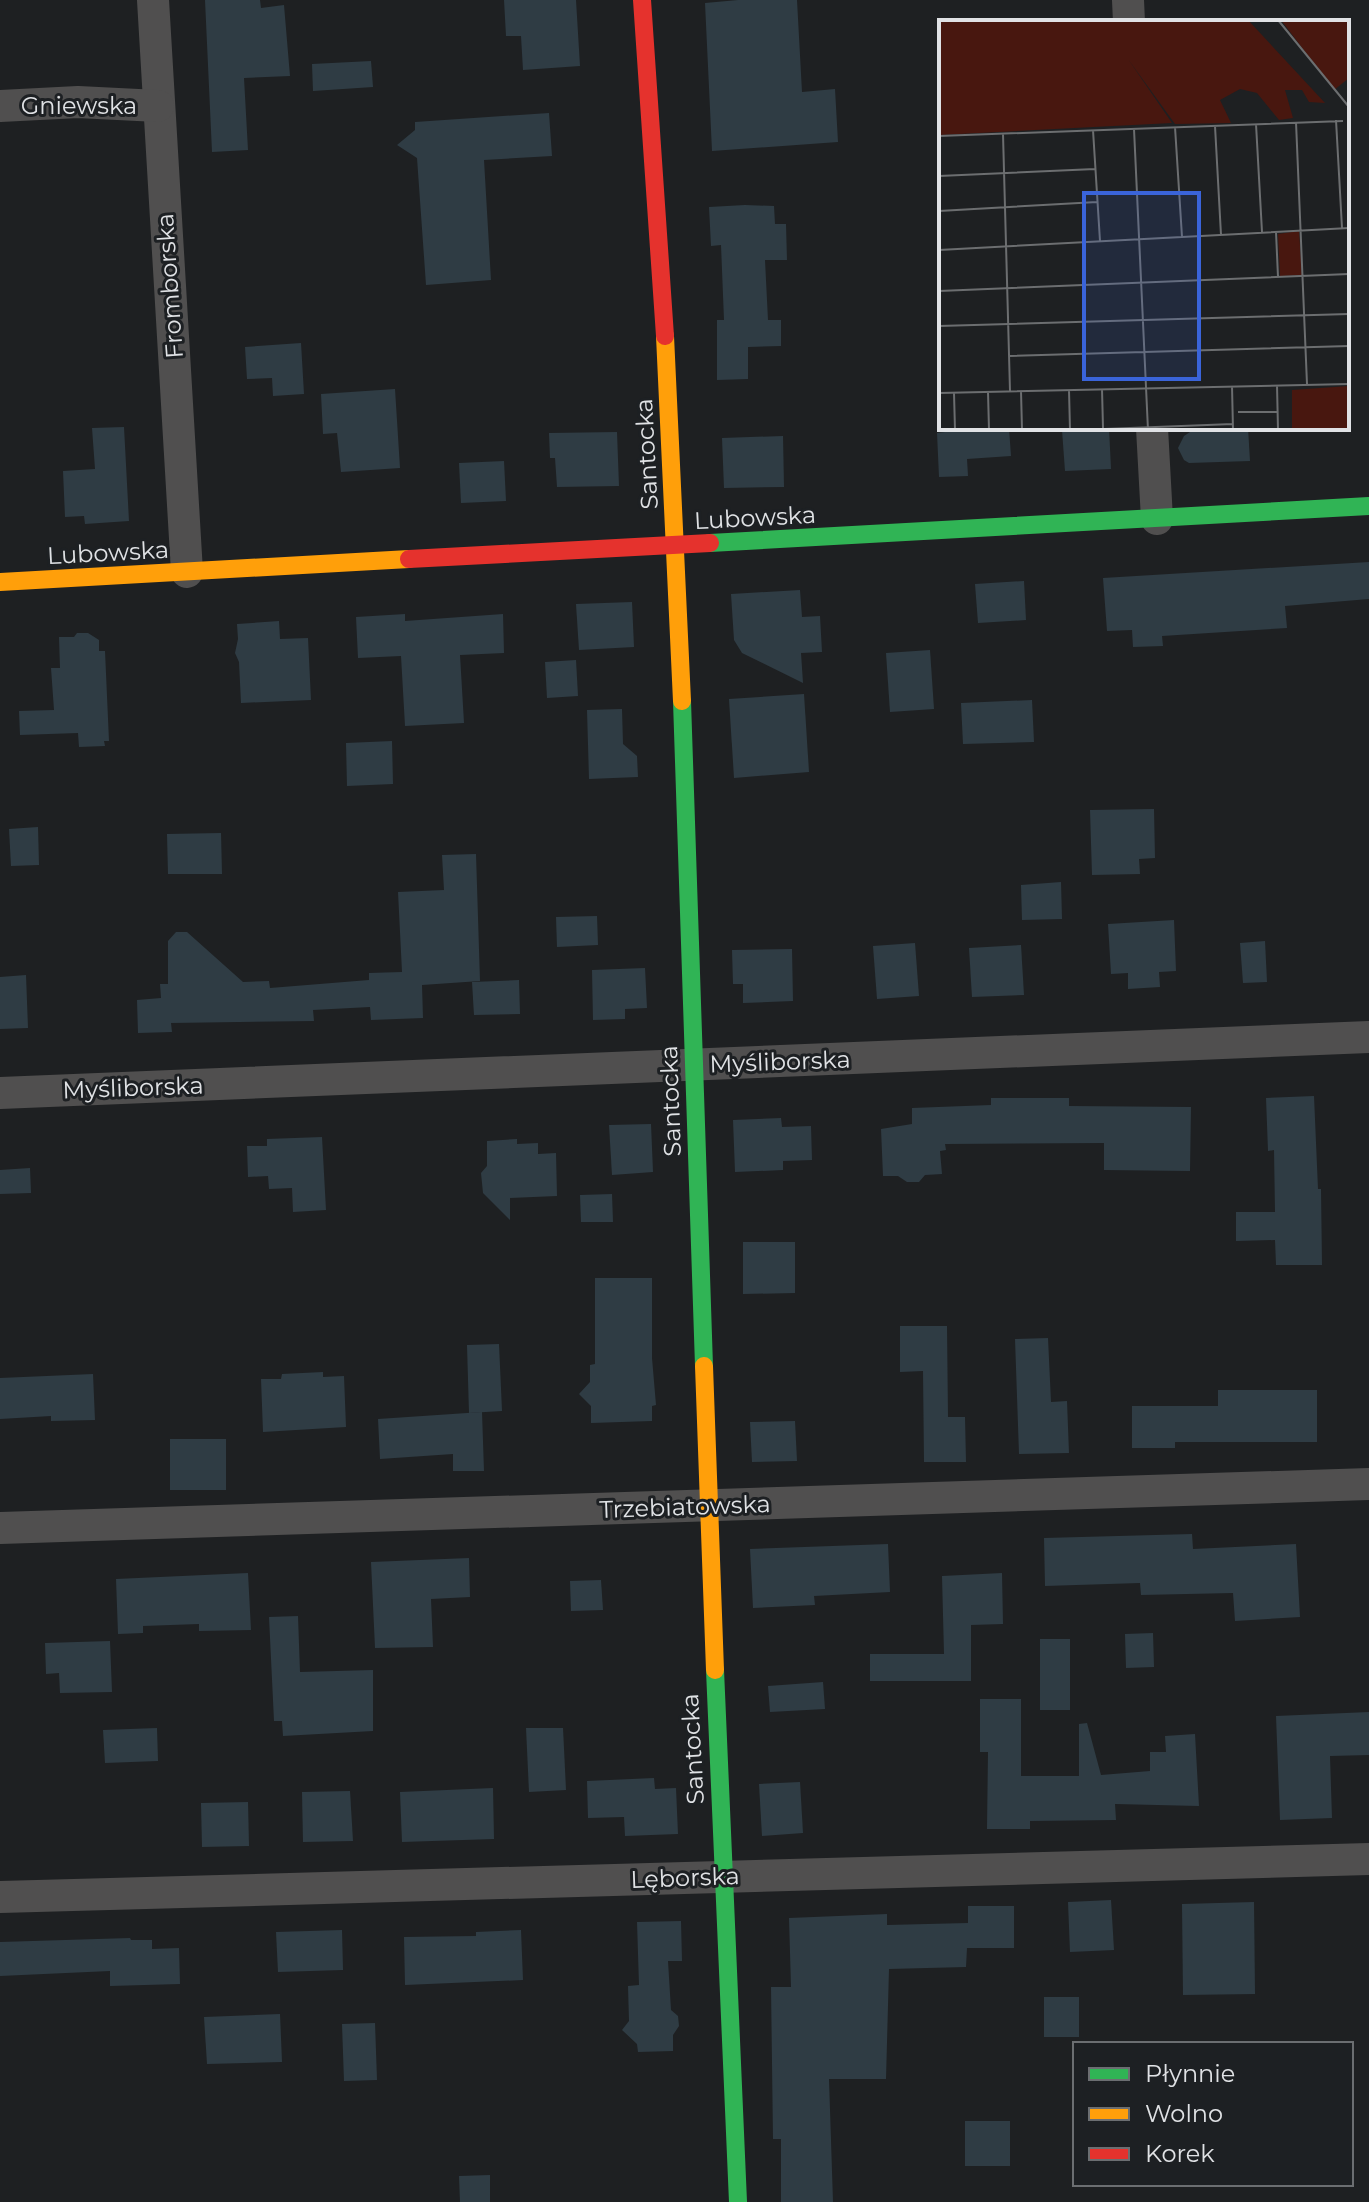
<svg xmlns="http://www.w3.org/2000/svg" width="1369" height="2202" viewBox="0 0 1369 2202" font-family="Montserrat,sans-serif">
<rect width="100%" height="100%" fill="#1e2022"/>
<!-- building -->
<g fill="#2f3c44">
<path d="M205,0H260L261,8L284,5L290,76L244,78L248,150L212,152Z"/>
<path d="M504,0H576L580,66L523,70L521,36H506Z"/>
<path d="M738,0H797L802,92L835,89L838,142L712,151L705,3Z"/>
<path d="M371,61L373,87L313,91L312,64Z"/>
<path d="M549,113L552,156L484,160L491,280L426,285L417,158L397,145L415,130V122Z"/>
<path d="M745,205L774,206L775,224H786L787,260H765L768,320H781V346L748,347V379L717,380V320H724L721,245L711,246L709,207Z"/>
<path d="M301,343L304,394L273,396L272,378L247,379L245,347Z"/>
<path d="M395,389L400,468L341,472L337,433L323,434L321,394Z"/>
<path d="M124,427L129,521L85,524L84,516L65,517L63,471L95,469L92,428Z"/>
<path d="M945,428H1009L1011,456L967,459L968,476L939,477L937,433L945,432Z"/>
<path d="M1109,428L1111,469L1065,471L1062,430Z"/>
<path d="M1196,428H1248L1250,461L1189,463L1184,460L1178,448L1184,436Z"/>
<path d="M617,432L619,486L557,487L555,458H550L549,433Z"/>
<path d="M783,436L784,487L724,488L722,438Z"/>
<path d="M504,461L506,501L461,503L459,463Z"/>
<path d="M1369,562V599L1285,606L1287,628L1162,636L1163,646L1133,647L1132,630L1107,631L1103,578Z"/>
<path d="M1024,581L1026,620L978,623L975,584Z"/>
<path d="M800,590L802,617L820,616L822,652L801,653L803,683L742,653L734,640L731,594Z"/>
<path d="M632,602L634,647L579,650L576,604Z"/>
<path d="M405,614V621L503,614L504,653L460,655L464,723L405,726L401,656L358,658L356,617Z"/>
<path d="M279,621L280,639L308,638L311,700L241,703L239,662L235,653L238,639L237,624Z"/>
<path d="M77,633H88L99,640V651H105L109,741H104L105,746L79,747L78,733L20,735L19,711L54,710L51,668H60L59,637H74Z"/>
<path d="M930,650L934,709L890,712L886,653Z"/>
<path d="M576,660L578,696L547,698L545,662Z"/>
<path d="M804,694L809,772L734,778L729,699Z"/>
<path d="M1032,700L1034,742L963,744L961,703Z"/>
<path d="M622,709L623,744L637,756L638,777L589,779L587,710Z"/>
<path d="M392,741L393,784L347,786L346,743Z"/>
<path d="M1154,809L1155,858L1139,859L1140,874L1092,875L1090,810Z"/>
<path d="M38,827L39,865L11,866L9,829Z"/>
<path d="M221,833L222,874H168L167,834Z"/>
<path d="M476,854L480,981L422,985L423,1018L371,1020L370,1007L313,1010L314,1021L171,1023L172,1032L138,1033L137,1000L161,998L160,984H168V941L176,932H187L243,982L269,981L270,988L369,980V973L402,972L398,892L444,890L442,855Z"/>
<path d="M1061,882L1062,919L1022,920L1021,885Z"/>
<path d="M597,916L598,945L557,947L556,917Z"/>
<path d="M1174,920L1176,971L1159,972L1160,987L1128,989V973L1111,974L1108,924Z"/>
<path d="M1265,941L1267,982L1243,983L1240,943Z"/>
<path d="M915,943L919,996L877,999L873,946Z"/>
<path d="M1021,945L1024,995L972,997L969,948Z"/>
<path d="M792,949L793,1001L743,1003V984H733L732,950Z"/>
<path d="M645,968L647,1008L625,1009V1019L593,1020L592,970Z"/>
<path d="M26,975L28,1028L0,1029V977Z"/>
<path d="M519,980L520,1014L474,1015L472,982Z"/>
<path d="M1314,1096L1318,1189H1321L1322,1265H1276L1275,1240L1236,1241V1212H1275L1274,1150L1268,1151L1266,1098Z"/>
<path d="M991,1098H1069V1106L1191,1107L1190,1171L1104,1170V1143L945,1144L946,1150L940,1151L942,1174L925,1175L919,1182H907L898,1176H883L881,1129L912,1124V1108L991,1105Z"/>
<path d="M781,1118L782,1127L811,1126L812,1160L783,1161V1170L735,1172L733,1120Z"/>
<path d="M651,1124L653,1172L612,1175L609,1125Z"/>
<path d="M322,1137L326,1210L293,1212L292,1188L269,1189L268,1176L248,1177L247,1146H267V1139Z"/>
<path d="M517,1139V1144L538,1143V1154L556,1153L557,1196L510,1198V1220L483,1193L481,1173L487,1166V1141Z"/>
<path d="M30,1168L31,1193L0,1194V1170Z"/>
<path d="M612,1194L613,1222H581L580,1195Z"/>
<path d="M743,1242H795V1293L743,1294Z"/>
<path d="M595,1278H652V1358L656,1405L652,1406V1421L591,1423V1406L579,1394L590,1382V1365L595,1364Z"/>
<path d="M900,1326H947L948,1417H965L966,1462H924L923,1371L900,1372Z"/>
<path d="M1048,1338L1051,1402L1067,1401L1069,1453L1019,1454L1015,1339Z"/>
<path d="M499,1344L502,1411L469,1413L467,1345Z"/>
<path d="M323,1372V1377L344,1376L346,1427L263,1432L261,1379H281L282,1374Z"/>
<path d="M93,1374L95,1420L51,1421V1416L0,1419V1378Z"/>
<path d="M1218,1390H1317V1442H1175V1448H1132V1406H1218Z"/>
<path d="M482,1412L484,1471H453V1454L380,1459L378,1419Z"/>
<path d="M795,1421L797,1461L752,1462L750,1422Z"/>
<rect x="170" y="1439" width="56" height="51"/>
<path d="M1192,1534L1193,1549L1296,1544L1300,1617L1235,1621L1233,1593L1141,1595L1140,1583L1045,1586L1044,1538Z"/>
<path d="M888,1544L890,1592L814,1596L815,1605L753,1608L750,1549Z"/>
<path d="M469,1558L470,1597L431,1599L433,1647L375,1648L371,1562Z"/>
<path d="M248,1573L251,1630L199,1631V1624L143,1626V1633L118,1634L116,1579Z"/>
<path d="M1002,1573L1003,1624L971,1625V1681H870V1654H944L942,1576Z"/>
<path d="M601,1580L603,1610L571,1611L570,1581Z"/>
<path d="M298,1616L300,1672L373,1670V1731L283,1736L282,1721H274L269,1617Z"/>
<path d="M1153,1633L1154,1667L1126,1668L1125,1634Z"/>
<rect x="1040" y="1639" width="30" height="71"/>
<path d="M110,1641L112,1692L60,1693L59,1673L46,1674L45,1643Z"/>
<path d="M823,1682L825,1709L770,1712L768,1686Z"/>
<path d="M980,1699H1021V1776H1079V1724L1087,1723L1101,1775L1150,1771V1752H1166L1165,1736L1195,1734L1199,1806L1115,1804L1116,1820L1030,1821V1829H987L988,1752H980Z"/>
<path d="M1369,1712V1755L1330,1756L1332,1818L1280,1820L1276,1716Z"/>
<path d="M157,1728L158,1761L105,1763L103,1730Z"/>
<path d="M526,1728H563L566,1790L529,1792Z"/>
<path d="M654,1778L655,1789L676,1788L678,1834L625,1836L624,1817L588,1818L587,1781Z"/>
<path d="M800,1782L803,1833L762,1836L759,1784Z"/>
<path d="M493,1788L494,1839L402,1842L400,1792Z"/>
<path d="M350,1791L353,1841L303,1842L302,1792Z"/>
<path d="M248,1802L249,1846L202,1847L201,1803Z"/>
<path d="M1111,1900L1114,1950L1070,1952L1068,1902Z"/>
<path d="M1254,1902L1255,1994L1183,1995L1182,1904Z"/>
<path d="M968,1906H1014V1948H967L966,1967L889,1969L886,2079H829L833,2202H781V2139H773L771,1987H791L789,1918L887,1914V1925L968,1923Z"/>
<path d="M681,1921L682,1961H668L671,2010L678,2016L679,2026L673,2035V2051L638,2052L637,2044L622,2030L629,2021L628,1986L639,1985L637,1922Z"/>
<path d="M342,1930L343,1970L278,1972L276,1932Z"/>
<path d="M521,1930L523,1980L405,1985L404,1937L476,1936V1932Z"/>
<path d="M130,1938L131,1940H152V1949L179,1948L180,1984L110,1986V1971L0,1976V1942Z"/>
<rect x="1044" y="1997" width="35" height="40"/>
<path d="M280,2014L282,2062L207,2064L204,2017Z"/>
<path d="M375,2023L377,2080L344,2081L342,2024Z"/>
<rect x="965" y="2121" width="45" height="45"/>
<path d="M490,2175V2202H460L459,2176Z"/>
</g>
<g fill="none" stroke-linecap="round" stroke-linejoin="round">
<!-- street -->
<g stroke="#504f4f" stroke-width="32">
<path d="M153,0L187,572"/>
<path d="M1128,0L1129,22"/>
<path d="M0,106L78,102L158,106"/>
<path d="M1152,428L1157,519"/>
<path d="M0,1093L1369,1037"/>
<path d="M0,1528L1369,1484"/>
<path d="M0,1897L1369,1859"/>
</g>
<!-- fast -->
<g stroke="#30b455" stroke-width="18">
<path d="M710,543L1369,506"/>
<path d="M682,701L704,1366"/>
<path d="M715,1670L738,2202"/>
</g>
<!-- slow -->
<g stroke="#ff9f0a" stroke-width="18">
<path d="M665,336L682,701"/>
<path d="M0,582L409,559"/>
<path d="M704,1366L715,1670"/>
</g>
<!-- jam -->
<g stroke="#e5322d" stroke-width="18">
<path d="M642,0L665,336"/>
<path d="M409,559L710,543"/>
</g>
</g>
<g text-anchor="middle" stroke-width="6" stroke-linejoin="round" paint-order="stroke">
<!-- street labels -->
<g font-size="24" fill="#e0e2e5" stroke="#1d2023">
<text x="79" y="114">Gniewska</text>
<text transform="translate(170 286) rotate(-94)" y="8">Fromborska</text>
<text transform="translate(647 454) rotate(-93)" y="8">Santocka</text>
<text transform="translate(755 518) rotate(-3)" y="8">Lubowska</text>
<text transform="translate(108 553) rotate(-3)" y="8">Lubowska</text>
<text transform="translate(780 1062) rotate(-2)" y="8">Myśliborska</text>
<text transform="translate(133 1088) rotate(-2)" y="8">Myśliborska</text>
<text transform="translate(671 1101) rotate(-92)" y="8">Santocka</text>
<text transform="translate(685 1507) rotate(-2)" y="8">Trzebiatowska</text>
<text transform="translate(693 1749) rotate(-93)" y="8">Santocka</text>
<text transform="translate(685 1878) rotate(-2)" y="8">Lęborska</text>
</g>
</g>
<!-- overview -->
<g transform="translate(939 20)">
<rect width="410" height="410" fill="#1e2022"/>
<path d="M0,0H309L386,83L370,82L363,70H346L354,98L340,100L318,73L301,69L281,80L292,103L236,104L189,39L233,103L0,115ZM342,0H410V58L395,70ZM360,211L363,255L341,256L339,214ZM410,366V410H353V370Z" fill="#48170f"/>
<path fill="none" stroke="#6c6e70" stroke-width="2" d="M339,0L410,87M397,100L403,208M357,102L368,364M317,104L323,212M276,106L282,215M236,107L243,217M195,109L209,410M154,110L161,221M64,114L71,371M0,116L404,101M0,156L156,149M0,191L158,182M337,212L339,257M0,230L410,208M0,271L410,254M0,306L410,294M70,336L410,326M338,365L339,410M293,366L294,410M163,369L164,408M130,370L131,410M82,371L83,410M49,372L50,410M0,373L410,364M15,373L16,410M299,392H338M139,410L294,404"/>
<path fill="#3a64da" fill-opacity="0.15" stroke="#3a64da" stroke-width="4" d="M145,173H260V359H145Z"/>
<rect width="410" height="410" fill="none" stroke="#e0e2e5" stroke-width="4"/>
</g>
<!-- legend -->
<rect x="1073" y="2042" width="280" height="144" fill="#1d2023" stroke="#6b6e71" stroke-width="2"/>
<rect x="1089" y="2068" width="40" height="12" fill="#30b455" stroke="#6b6e71" stroke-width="2"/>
<text x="1145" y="2082" font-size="24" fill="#e0e2e5">Płynnie</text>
<rect x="1089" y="2108" width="40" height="12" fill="#ff9f0a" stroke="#6b6e71" stroke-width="2"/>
<text x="1145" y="2122" font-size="24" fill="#e0e2e5">Wolno</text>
<rect x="1089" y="2148" width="40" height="12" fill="#e5322d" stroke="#6b6e71" stroke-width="2"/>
<text x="1145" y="2162" font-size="24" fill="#e0e2e5">Korek</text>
</svg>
